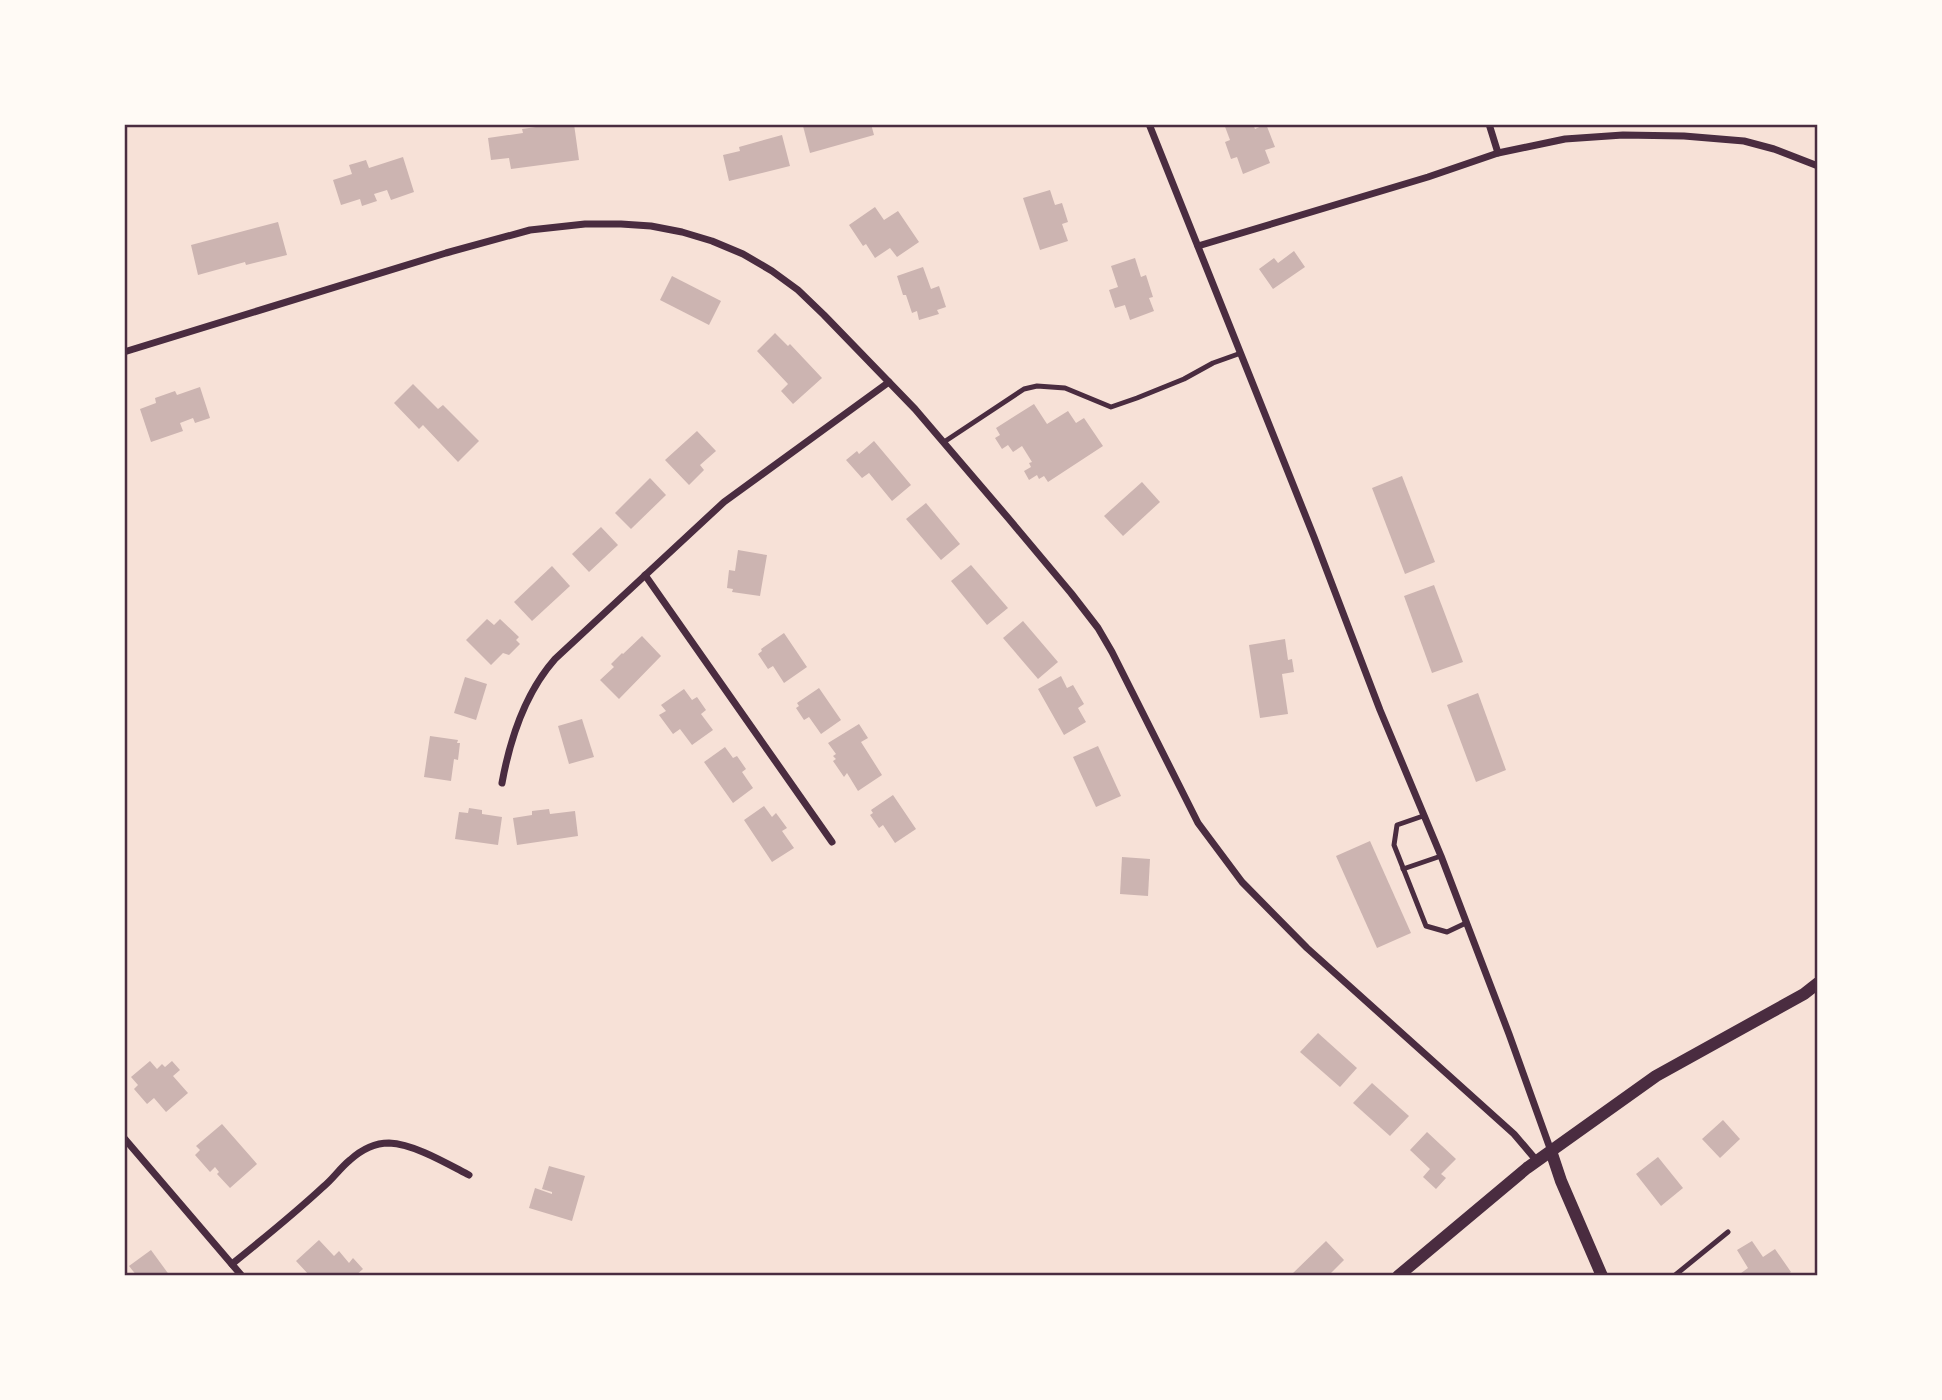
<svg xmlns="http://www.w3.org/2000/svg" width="1942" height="1400" viewBox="0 0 1942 1400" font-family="'IBM Plex Sans',sans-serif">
<rect width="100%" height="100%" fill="#f7e1d7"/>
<!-- building -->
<g fill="#ccb4b1">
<path d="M557,124H574L579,160L511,169L509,158L491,160L488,138L523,133L522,129Z"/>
<path d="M810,124H871L874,135L810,153L803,126Z"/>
<path d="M1224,124H1253L1255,129L1266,124L1275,147L1265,150L1270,163L1243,174L1237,157L1231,159L1225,142L1230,140Z"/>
<path d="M782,135L790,166L729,181L723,155L740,151L739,147Z"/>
<path d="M403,157L414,192L391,200L387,190L374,194L377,201L362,206L360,199L341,205L333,180L352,174L349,165L366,160L369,168Z"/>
<path d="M1050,190L1055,205L1062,203L1068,222L1062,224L1068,241L1040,250L1023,198Z"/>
<path d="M875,207L884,220L898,211L919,242L897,257L890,248L875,258L866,244L863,246L849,225Z"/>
<path d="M278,222L287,255L246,265L245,262L198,275L191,245Z"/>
<path d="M1294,251L1305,267L1273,289L1259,269L1274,258L1278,263Z"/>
<path d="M1135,258L1141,277L1146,275L1153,297L1149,298L1154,311L1130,320L1125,305L1115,308L1109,290L1118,287L1111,266Z"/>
<path d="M923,267L931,289L939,286L946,307L937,310L939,314L919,320L917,311L912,313L906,295H903L897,276Z"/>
<path d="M672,276L721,301L709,325L660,300Z"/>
<path d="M775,333L788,346L790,344L822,378L793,404L781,391L788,384L757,351Z"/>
<path d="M413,384L438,409L443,405L479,441L458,462L423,425L419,429L394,403Z"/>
<path d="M200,387L210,418L195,423L193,418L180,423L183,431L151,442L140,409L156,403L155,398L175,391L177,395Z"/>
<path d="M1034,404L1047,424L1068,411L1076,423L1084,418L1103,446L1048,482L1044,476L1039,479L1037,475L1029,480L1024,471L1031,467L1029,463L1032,462L1022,446L1013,452L1008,445L1002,449L995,438L1000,435L996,428Z"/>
<path d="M697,431L716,451L700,465L704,470L689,485L665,460Z"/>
<path d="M874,441L911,485L892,501L869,473L862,478L846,460L857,451L859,454Z"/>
<path d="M1402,476L1435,562L1405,574L1372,488Z"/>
<path d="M650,478L666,495L631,529L615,513Z"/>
<path d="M1142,482L1160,502L1123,536L1104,516Z"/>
<path d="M926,503L960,544L941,560L906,519Z"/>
<path d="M601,527L618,545L589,572L572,554Z"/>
<path d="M738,550L767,555L760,596L732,592L733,589L727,588L729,570L735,571Z"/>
<path d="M971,565L1008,608L987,625L951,581Z"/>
<path d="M552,566L570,586L532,621L514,602Z"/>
<path d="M1434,585L1463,662L1432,673L1404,596Z"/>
<path d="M487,619L494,625L500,619L519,637L516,640L520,644L509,655L503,653L491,665L466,640Z"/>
<path d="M1023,621L1058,662L1038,679L1003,638Z"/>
<path d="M784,633L807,667L784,683L773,666L768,669L758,654L762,651L761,649Z"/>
<path d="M642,636L661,656L619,699L600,680L614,667L611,664L622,653L623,654Z"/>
<path d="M1285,639L1288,660L1292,659L1294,672L1282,674L1288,714L1260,718L1249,645Z"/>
<path d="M1061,676L1067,688L1073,685L1084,704L1078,708L1086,722L1064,735L1038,689Z"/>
<path d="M465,677L487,684L476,720L454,713Z"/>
<path d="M819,688L841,720L821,734L809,717L804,720L796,708L799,706L797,703Z"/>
<path d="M684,689L692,700L697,697L706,710L701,714L713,730L692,745L680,729L673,734L659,715L666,711L661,705Z"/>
<path d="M1478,693L1506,770L1476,782L1447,705Z"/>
<path d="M582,719L594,757L569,764L558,726Z"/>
<path d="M859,724L868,738L861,742L882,775L858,791L847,773L844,777L833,761L836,759L833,756L836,754L828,743Z"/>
<path d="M430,736L458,740L457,743H460L458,760L454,759L451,781L424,777Z"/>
<path d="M1098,746L1121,796L1096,807L1073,757Z"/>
<path d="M725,747L733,758L737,756L746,769L742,772L753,788L733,803L704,762Z"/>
<path d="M893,795L916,829L895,843L883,825L879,828L870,815L873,813L871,810Z"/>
<path d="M764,806L772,817L776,813L787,828L782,831L794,848L772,862L744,820Z"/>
<path d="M469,808L482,810V814L502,817L498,845L455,839L459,812L468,813Z"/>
<path d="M549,809L550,814L575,811L578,836L517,845L513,818L532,815V811Z"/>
<path d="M1370,841L1411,933L1377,948L1336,856Z"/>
<path d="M1122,857L1150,859L1148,896L1120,894Z"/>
<path d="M1318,1033L1357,1068L1340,1087L1300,1052Z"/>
<path d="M150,1061L157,1069L162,1064L165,1067L172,1061L180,1070L173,1076L188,1093L166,1112L154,1098L147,1104L134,1089L138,1085L131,1077Z"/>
<path d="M1372,1083L1409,1116L1390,1136L1353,1103Z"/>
<path d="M1723,1120L1740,1139L1720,1158L1702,1139Z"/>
<path d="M222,1124L257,1164L230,1188L217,1174L219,1172L215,1167L210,1172L195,1155L200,1150L196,1146Z"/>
<path d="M1427,1132L1456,1159L1441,1174L1446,1178L1436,1189L1423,1177L1430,1169L1410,1150Z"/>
<path d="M1658,1157L1683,1188L1661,1206L1636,1174Z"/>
<path d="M549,1166L585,1176L572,1221L529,1208L535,1188L552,1194V1192L542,1189Z"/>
<path d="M319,1240L334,1256L339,1251L349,1263L353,1258L363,1269L355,1276H310L296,1261Z"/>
<path d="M1326,1241L1344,1260L1328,1276H1290Z"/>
<path d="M1752,1241L1763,1257L1775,1249L1791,1272L1785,1276H1737L1748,1268L1737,1250Z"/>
<path d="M151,1250L170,1276H137L129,1266Z"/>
</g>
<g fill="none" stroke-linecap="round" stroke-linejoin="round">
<!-- service -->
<g stroke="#4a2c40" stroke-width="5">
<path d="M944,442L1024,389L1037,386L1065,388L1111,407L1137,398L1184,379L1213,363L1241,353"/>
<path d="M1423,816L1397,825L1394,845L1426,926L1447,932L1466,923"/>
<path d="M1403,869L1441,856"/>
<path d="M1674,1276L1728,1232"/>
</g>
<!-- minor -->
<g stroke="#4a2c40" stroke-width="7">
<path d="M1149,124L1314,537L1380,710L1441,856L1509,1034L1551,1151"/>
<path d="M1489,124L1498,153"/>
<path d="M1198,246L1428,177L1498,153L1565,139L1623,135L1684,136L1744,141L1774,149L1818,166"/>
<path d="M124,352L446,253L530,230L585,224H621L651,226L682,232L712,241L743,254L772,271L798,290L824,315L915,409L1009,519L1071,593L1098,628L1112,652L1198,823L1242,882L1307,948L1514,1134L1537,1161"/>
<path d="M645,575L832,842"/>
<path d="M502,783C510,739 525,693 555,659L724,502L889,382"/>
<path d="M124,1138L242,1276"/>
<path d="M232,1264C263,1239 294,1214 323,1187C333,1179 340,1168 350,1160C360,1151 374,1143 389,1143C414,1144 446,1163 469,1175"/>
</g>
<!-- tertiary -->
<g stroke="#4a2c40" stroke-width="12">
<path d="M1551,1151L1561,1181L1602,1276"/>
<path d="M1398,1276L1527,1168L1656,1076L1804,994L1818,983"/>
</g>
</g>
<!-- border -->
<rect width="1942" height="1400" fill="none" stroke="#fffaf5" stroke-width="252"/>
<rect x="126" y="126" width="1690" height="1148" fill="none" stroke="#4a2c40" stroke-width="2.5"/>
</svg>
